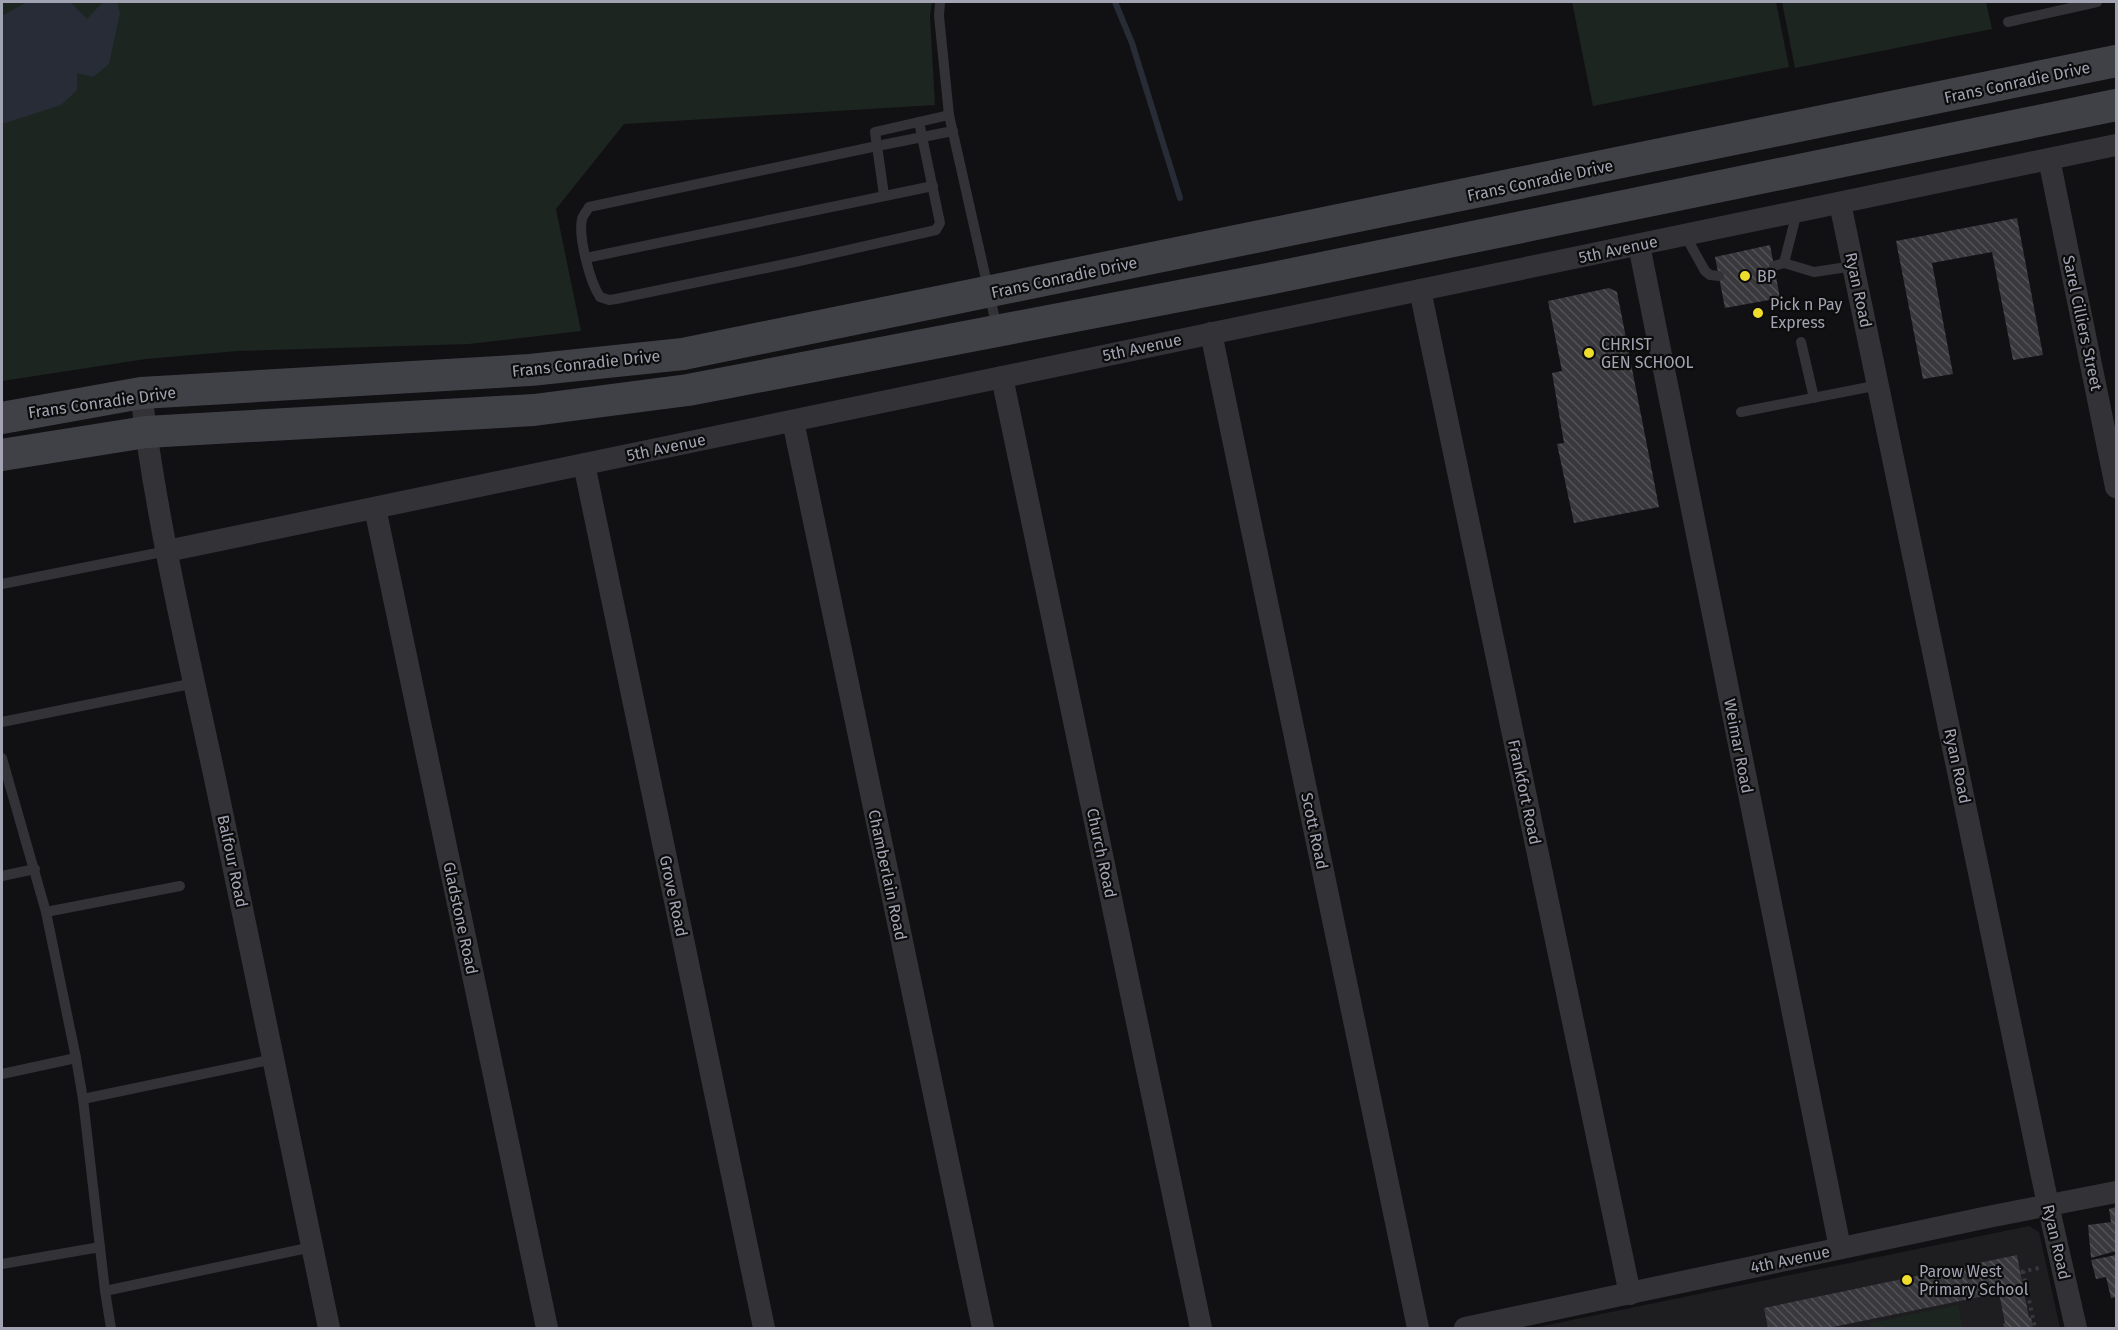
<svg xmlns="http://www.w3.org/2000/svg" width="2118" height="1330" viewBox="0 0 2118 1330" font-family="'Fira Sans',sans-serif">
<defs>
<pattern id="building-back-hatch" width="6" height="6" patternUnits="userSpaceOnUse" patternTransform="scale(1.5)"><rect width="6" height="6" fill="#39383d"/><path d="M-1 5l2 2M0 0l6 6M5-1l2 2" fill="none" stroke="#525257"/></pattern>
</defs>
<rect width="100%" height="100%" fill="#111113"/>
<!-- built -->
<path fill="#1e1d1f" d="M2029,1226L2039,1232L2060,1328H1533Z"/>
<!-- green -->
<g fill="#1d2520">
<path d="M2,2H932L930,16L935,105L624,124L556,209L581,331L469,344L238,351L146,359L2,381Z"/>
<path d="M1572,2H1776L1789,67L1593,106Z"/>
<path d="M1782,2H1986L1992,29L1795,68Z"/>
<path d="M1958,1305L1963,1328H1871L1870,1323Z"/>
</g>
<!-- water -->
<path fill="#282c36" d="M27,2H70L87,19L103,2H117L120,13L109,64L93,77L77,73V90L61,105L2,124V16Z"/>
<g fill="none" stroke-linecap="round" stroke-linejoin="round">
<!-- stream -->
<path stroke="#282c36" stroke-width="6" d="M1115,2L1132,43L1180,198"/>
</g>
<!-- building -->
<g fill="url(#building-back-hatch)">
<path d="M2017,218L2043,355L2013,360L1992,252L1932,263L1953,374L1923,379L1896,241Z"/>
<path d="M1770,245L1780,298L1725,308L1715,257Z"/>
<path d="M1609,288L1617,292L1659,507L1574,523L1557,444L1564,443L1552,373L1562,371L1548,301Z"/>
<path d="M2116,1207V1251L2091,1258L2088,1225L2111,1222L2109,1209Z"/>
<path d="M2017,1255L2029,1318H2031L2033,1328H2004L2003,1324L2005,1323L1999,1293L1828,1328H1768L1764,1308Z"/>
<path d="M2116,1255V1297L2111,1298L2106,1277L2096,1279L2091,1260Z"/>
</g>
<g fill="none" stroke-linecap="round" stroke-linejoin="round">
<!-- path -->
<g stroke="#38383e" stroke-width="4" stroke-dasharray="3 4.5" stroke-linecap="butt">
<path d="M2023,1271L2035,1328"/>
<path d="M2021,1272L2043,1267"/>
</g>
<!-- lane -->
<g stroke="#333237" stroke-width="10">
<path d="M940,2L939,16L949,115L997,328"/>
<path d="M2008,22L2097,2"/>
<path d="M919,122L940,223L936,230L795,262L616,299L609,300L600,297C590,282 578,237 582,219C583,215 587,211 589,207L877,146L953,131"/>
<path d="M884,195L875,132L949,115"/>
<path d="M1685,235L1705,271L1710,275L1719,276"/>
<path d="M586,258L933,186"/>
<path d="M1784,263L1814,272L1854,266"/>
<path d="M1774,266L1784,263L1797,212"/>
<path d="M1801,342L1814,398"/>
<path d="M1741,412L1879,385"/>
<path d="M2,584L167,551"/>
<path d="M2,722L195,683"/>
<path d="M2,758L46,912L76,1058L83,1099L105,1291L111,1328"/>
<path d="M2,876L35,869"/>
<path d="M46,912L180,886"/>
<path d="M2,1074L76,1058"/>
<path d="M83,1099L274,1059"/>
<path d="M2,1264L100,1247"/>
<path d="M105,1291L312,1247"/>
</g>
<!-- street -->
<g stroke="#333237" stroke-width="22">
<path d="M2049,159L2116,487"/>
<path d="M1840,203L2048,1205L2076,1328"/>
<path d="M1639,245L1840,1248"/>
<path d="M1420,290L1630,1294"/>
<path d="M1211,333L1418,1328"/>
<path d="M1002,377L1201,1328"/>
<path d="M141,393C157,526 189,657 217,788C255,968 292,1148 329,1328"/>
<path d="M793,421L983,1328"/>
<path d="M584,464L764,1328"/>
<path d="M375,508L547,1328"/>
<path d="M167,551L2116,145"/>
<path d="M1465,1328L1988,1217L2116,1192"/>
</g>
<!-- secondary -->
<g stroke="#404047" stroke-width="32">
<path d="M2,418L141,393L530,370L683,354L2116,61"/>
<path d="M2,455L146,432L534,410L688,390L1268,279L2116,105"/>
</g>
</g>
<!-- markers -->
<g fill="#efdd2d" stroke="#0c0c0d" stroke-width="2">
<circle cx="1745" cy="276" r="6"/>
<circle cx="1758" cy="313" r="6"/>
<circle cx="1589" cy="353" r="6"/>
<circle cx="1907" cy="1280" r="6"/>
</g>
<g text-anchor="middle" stroke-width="4.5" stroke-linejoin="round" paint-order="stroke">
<!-- street labels -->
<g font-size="16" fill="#a2a4b3" stroke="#0c0c0d">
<text transform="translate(2017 82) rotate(-12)" y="6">Frans Conradie Drive</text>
<text transform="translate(1540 180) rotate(-12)" y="6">Frans Conradie Drive</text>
<text transform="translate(1618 249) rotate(-12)" y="6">5th Avenue</text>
<text transform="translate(1064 277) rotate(-12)" y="6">Frans Conradie Drive</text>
<text transform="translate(1859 290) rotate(78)" y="6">Ryan Road</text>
<text transform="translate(2083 323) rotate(78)" y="6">Sarel Cilliers Street</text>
<text transform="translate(1142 347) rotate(-12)" y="6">5th Avenue</text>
<text transform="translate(586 363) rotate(-6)" y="6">Frans Conradie Drive</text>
<text transform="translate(102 402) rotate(-8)" y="6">Frans Conradie Drive</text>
<text transform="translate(666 447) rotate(-12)" y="6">5th Avenue</text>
<text transform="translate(1739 746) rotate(79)" y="6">Weimar Road</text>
<text transform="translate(1958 766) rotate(78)" y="6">Ryan Road</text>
<text transform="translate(1525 792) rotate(78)" y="6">Frankfort Road</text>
<text transform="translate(1315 831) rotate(78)" y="6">Scott Road</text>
<text transform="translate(1102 853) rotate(78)" y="6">Church Road</text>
<text transform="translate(233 861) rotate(78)" y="6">Balfour Road</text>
<text transform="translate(888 875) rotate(78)" y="6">Chamberlain Road</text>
<text transform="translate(674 896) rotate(78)" y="6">Grove Road</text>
<text transform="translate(461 918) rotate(78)" y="6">Gladstone Road</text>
<text transform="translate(2057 1242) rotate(77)" y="6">Ryan Road</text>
<text transform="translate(1790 1259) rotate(-12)" y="6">4th Avenue</text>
</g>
<!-- poi labels -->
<g font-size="16" fill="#a2a4b3" stroke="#0c0c0d" text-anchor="start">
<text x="1757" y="282">BP</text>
<text x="1770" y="310">Pick n Pay<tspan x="1770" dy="18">Express</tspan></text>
<text x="1601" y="350">CHRIST<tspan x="1601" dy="18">GEN SCHOOL</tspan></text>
<text x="1919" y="1277">Parow West<tspan x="1919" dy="18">Primary School</tspan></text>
</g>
</g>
<!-- border -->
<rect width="2118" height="1330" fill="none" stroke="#a2a4b3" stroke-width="6"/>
</svg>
